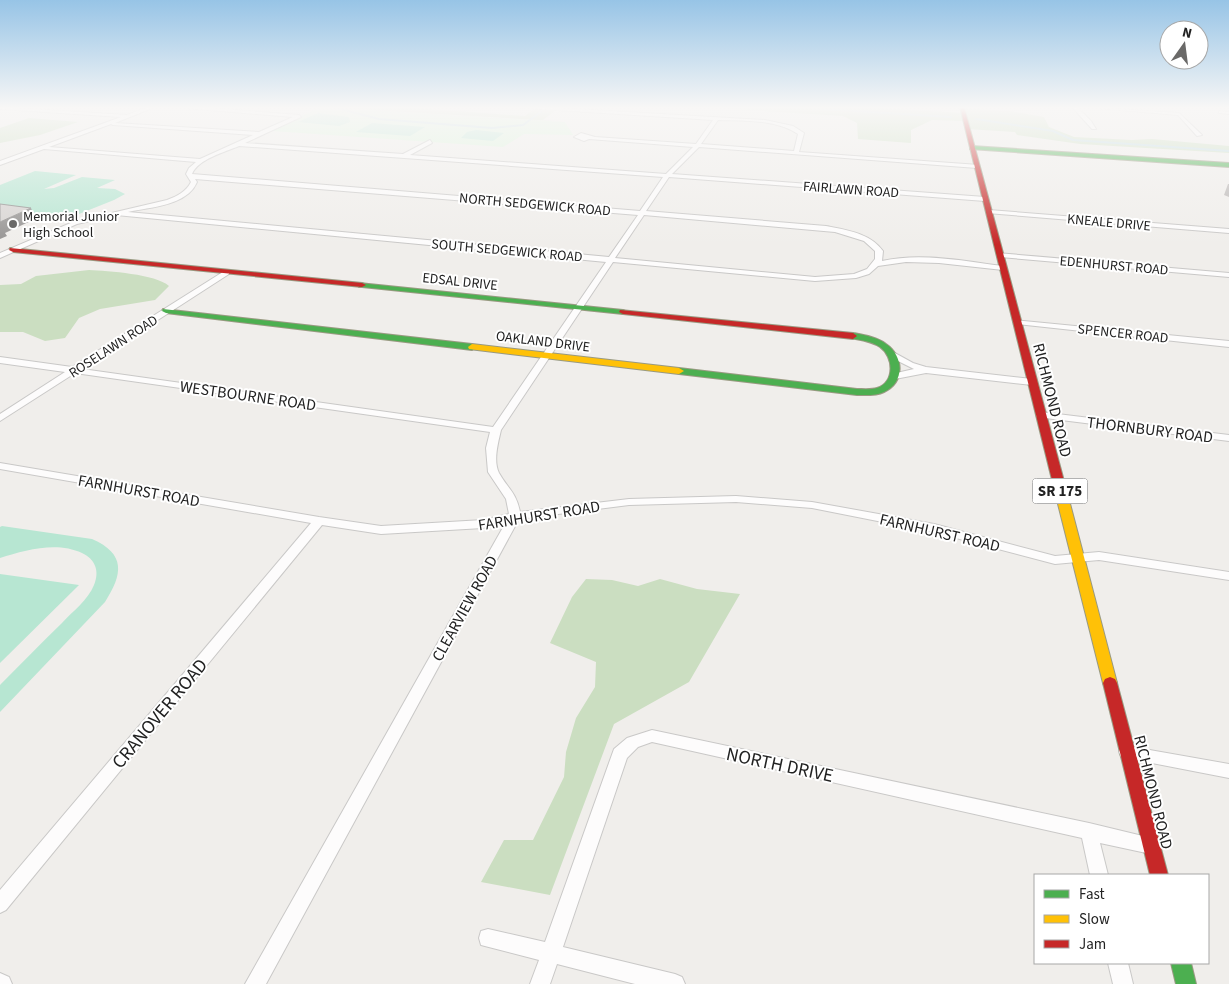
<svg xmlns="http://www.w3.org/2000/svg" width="1229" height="984" viewBox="0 0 1229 984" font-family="'Source Sans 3',sans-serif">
<rect width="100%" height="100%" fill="#f0eeeb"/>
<!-- forest -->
<g fill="#cbdec1">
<path d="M322,107L417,108L525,116L534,109L511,107H560L543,120L555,121Z"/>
<path d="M700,107H867L963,113L962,108L1010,111L1044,117L1049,127L1074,137L1132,140L1152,139L1229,146V153L1080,144L1017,135L1015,132L967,129L965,121L932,120L911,130V143L858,139L857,123L843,116Z"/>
<path d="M29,118L78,122L40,135L0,143V128Z"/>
<path d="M89,270C108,271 156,274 169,286L155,300L100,309L79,318L65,338L45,341L23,332H0V285L21,284L36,276Z"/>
<path d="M586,579L612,580L638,586L660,579L697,589L740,594L689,682L614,724L550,895L481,882L504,840H533L564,777L566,752L576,718L595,687L596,662L550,643L572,597Z"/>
</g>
<!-- park -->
<path fill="#daf5da" d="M320,107L565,122L573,135L524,134L503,147L272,131Z"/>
<!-- pitch -->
<g fill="#b7e6d2">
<path d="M318,113L349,117L350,122L339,126L298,122Z"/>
<path d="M372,123L425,127L410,136L356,132Z"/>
<path d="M476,130L504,133L493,141L461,138L467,132Z"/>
<path d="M35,171L76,175L44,189L54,188L82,177L115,180L97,188L115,189L125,194L114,200L74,216L12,212L0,206V185Z"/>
<path d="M2,526L92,539C126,554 123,574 105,602L0,712V685C21,664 41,643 62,623C73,611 88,600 94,585C100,571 95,559 82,553C57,541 25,550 0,558V527Z"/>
<path d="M0,574L79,585L0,663Z"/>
</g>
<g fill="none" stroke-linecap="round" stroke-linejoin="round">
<!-- stream -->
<g stroke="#bfdbe3" stroke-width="2">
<path d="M333,107L379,119L492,128L523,125L542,111"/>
<path d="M791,107L951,117"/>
<path d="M976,119L1053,131L1073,140L1229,151"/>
</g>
<defs>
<g id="street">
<path d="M0,107L127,115L148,107H155L115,123L259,132L293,117L173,107H198L299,115L301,117L245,143L403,154L430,140L432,143L410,155L666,174L693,147L589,139L584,141L574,137L581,133L595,137L696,144L713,120L509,107H541L765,120L793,126L804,133L799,152L979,165L977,168L699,147L672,174L985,197L988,199L985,201L669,177L646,211L826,226C847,230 870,233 883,251L882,261C921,252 963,261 1003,266L1007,268L1003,270L939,263L906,262L878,266L869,274L856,278L815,281L613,262L501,430C498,443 493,461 499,473C508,489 516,492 520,512L629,499L736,496L812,502L934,524L1055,556L1099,552L1229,572V580L1099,560L1055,564L933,532L812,508L736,502L629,505L519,519L266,984H245L506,522L483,528L381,534L322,525L6,910L0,913V890L311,523L0,469V463L319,517L381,526L483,520L509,514L506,499L488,472L486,448L490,432L75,373L0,421V414L65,372L0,363V357L72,367L226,270H229V274L82,369L493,427L606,262L116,215L77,224L0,258V253L73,222L167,200C177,196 186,192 191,182L186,174L189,168L196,162L44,149L0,165V161L121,117L0,109ZM718,120C745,121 775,119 798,134L794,151L701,144ZM111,124L113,125L253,135L200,159L49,147ZM239,146L663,177L640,211L192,174C198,159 225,152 239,146ZM195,179L638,215L609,257L128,212C150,207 187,206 197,182ZM644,215L835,232L864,241L875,251V259L867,269L854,274L815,277L615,258Z"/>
<path d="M1072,107H1077L1091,121L1096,129H1092Z"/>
<path d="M1085,107L1179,113L1202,135L1197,136L1178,115Z"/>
<path d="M1219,111L1229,112V114L1219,113Z"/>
<path d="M989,210L1229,229V233L987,213V211Z"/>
<path d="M997,253L1229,273V277L1000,257H997Z"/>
<path d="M1014,320L1229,341V347L1017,324L1013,322Z"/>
<path d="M893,352L913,363L926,367L1032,379L1037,382L1032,385L926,373L895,379L892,378V374L914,369L890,357L889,355Z"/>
<path d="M1041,412L1229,435V441L1037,417L1036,415L1037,413Z"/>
<path d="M652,730L1089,823L1151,838L1157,840L1160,846L1157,852L1151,854L1100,843L1108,875H1090L1082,838L652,742L638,747L627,758L563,947L675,974L682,977L685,984H635L557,964L550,984H530L539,960L481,945L479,938L481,931L488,929L545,942L614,749L627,738Z"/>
<path d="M1127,746L1229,764V778L1121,757L1119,752L1121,747Z"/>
<path d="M1108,963H1128L1133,984H1113Z"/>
<path d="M0,973L9,977L12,984H0Z"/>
</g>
<g id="fast">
<path d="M972,146L1229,163V167L970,149Z"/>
<path d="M359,283L623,310L627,312L623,314L362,287H359Z"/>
<path d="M163,309L472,344L476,347L472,350L166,313L162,311Z"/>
<path d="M853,333C864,335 877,337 886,344C904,356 905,382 884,392C876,396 866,395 857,395L679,374L674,371L679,368L857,389C863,389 871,390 877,388C895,382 894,357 880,347C871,341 860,340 850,338L849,336Z"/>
<path d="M1171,963H1191L1196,984H1176Z"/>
</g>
<g id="slow">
<path d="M472,344L679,368L684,371L679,374L469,349L468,347Z"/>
<path d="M1062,493L1068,496L1117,683L1115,687L1110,689L1105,687L1103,683L1056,496Z"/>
</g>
<g id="jam">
<path d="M960,107H964L1068,496L1066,498H1058L1056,496Z"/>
<path d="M10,248L362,283L366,285L362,287L13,252L9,250Z"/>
<path d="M620,310L853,333L857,336L853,339L623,314L619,312Z"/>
<path d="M1110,677L1115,679L1117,683L1168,875H1150L1103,683L1105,679Z"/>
</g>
</defs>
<!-- street casing -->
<use href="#street" stroke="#c9c8c7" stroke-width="2"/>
<!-- fast casing -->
<use href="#fast" stroke="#999a82" stroke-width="2"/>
<!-- slow casing -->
<use href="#slow" stroke="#999a82" stroke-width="2"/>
<!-- jam casing -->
<use href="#jam" stroke="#999a82" stroke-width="2"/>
<!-- street -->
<use href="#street" fill="#fdfcfc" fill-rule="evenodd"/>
<!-- fast -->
<use href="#fast" fill="#4caf50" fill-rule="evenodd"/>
<!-- slow -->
<use href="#slow" fill="#ffc107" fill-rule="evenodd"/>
<!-- jam -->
<use href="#jam" fill="#c62828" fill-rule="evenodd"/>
</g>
<!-- wall -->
<path fill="#b9b6b5" d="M1228,184H1229V197L1224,195Z"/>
<!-- shaded-wall -->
<path fill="#969493" d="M31,208L35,219L5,233L7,236L0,239V222Z"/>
<!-- building -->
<path fill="#d7d4d2" stroke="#969493" d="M0,204L31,208L0,222Z"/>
<!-- sky -->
<linearGradient id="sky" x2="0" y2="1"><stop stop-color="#97c4e6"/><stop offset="0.44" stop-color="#f8f7f6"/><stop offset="1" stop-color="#f8f7f6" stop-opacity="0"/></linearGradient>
<rect width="1229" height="245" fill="url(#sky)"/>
<!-- markers -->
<circle fill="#6a6968" stroke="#fff" stroke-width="2" cx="13" cy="224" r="5"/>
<g text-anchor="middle" stroke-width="4" stroke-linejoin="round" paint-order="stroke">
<!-- far-street labels -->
<g font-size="14" fill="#222" stroke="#fff">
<text transform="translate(851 189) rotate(4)" y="5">FAIRLAWN ROAD</text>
<text transform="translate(535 204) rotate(5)" y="5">NORTH SEDGEWICK ROAD</text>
<text transform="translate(1109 222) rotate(5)" y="5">KNEALE DRIVE</text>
<text transform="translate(507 250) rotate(5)" y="5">SOUTH SEDGEWICK ROAD</text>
<text transform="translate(1114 265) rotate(5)" y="5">EDENHURST ROAD</text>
<text transform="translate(460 281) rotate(6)" y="5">EDSAL DRIVE</text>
<text transform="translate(1123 333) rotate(6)" y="5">SPENCER ROAD</text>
<text transform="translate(543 341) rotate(7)" y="5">OAKLAND DRIVE</text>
<text transform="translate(113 346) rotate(-33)" y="5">ROSELAWN ROAD</text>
</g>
<!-- far-poi labels -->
<g font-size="14" fill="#222" stroke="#fff" text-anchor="start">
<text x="23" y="221">Memorial Junior<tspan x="23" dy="16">High School</tspan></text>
</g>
<!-- shield labels -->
<rect fill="#fff" stroke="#646464" stroke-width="1" x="1032.5" y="478.5" width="55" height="25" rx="4"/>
<g font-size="15" font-weight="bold" fill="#222">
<text x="1060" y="496">SR 175</text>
</g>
<!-- street labels -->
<g font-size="16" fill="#222" stroke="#fff">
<text transform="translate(248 395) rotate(8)" y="6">WESTBOURNE ROAD</text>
<text transform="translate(1053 400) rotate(76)" y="6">RICHMOND ROAD</text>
<text transform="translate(1150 429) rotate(7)" y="6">THORNBURY ROAD</text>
<text transform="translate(139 490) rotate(10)" y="6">FARNHURST ROAD</text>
<text transform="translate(539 515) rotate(-9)" y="6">FARNHURST ROAD</text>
<text transform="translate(940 532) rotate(13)" y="6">FARNHURST ROAD</text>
<text transform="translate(464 608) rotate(-61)" y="6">CLEARVIEW ROAD</text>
<text transform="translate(1154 792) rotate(76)" y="6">RICHMOND ROAD</text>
</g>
<!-- near-street labels -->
<g font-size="19" fill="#222" stroke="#fff">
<text transform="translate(159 713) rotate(-50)" y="7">CRANOVER ROAD</text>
<text transform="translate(780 764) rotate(12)" y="7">NORTH DRIVE</text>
</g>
</g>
<!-- legend -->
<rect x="1034" y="874" width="175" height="90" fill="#ffffff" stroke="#a7a7a7"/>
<rect x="1044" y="890" width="25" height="8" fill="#4caf50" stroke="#a7a7a7"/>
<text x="1079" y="899" font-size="15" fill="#222222">Fast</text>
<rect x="1044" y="915" width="25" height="8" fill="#ffc107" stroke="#a7a7a7"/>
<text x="1079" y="924" font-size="15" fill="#222222">Slow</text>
<rect x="1044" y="940" width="25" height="8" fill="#c62828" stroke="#a7a7a7"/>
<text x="1079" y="949" font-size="15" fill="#222222">Jam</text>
<!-- north arrow -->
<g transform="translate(1184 45) rotate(14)"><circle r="24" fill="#ffffff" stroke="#a7a7a7"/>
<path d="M0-4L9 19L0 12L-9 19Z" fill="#6a6968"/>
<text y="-8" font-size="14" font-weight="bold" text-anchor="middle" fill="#222222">N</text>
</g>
</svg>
